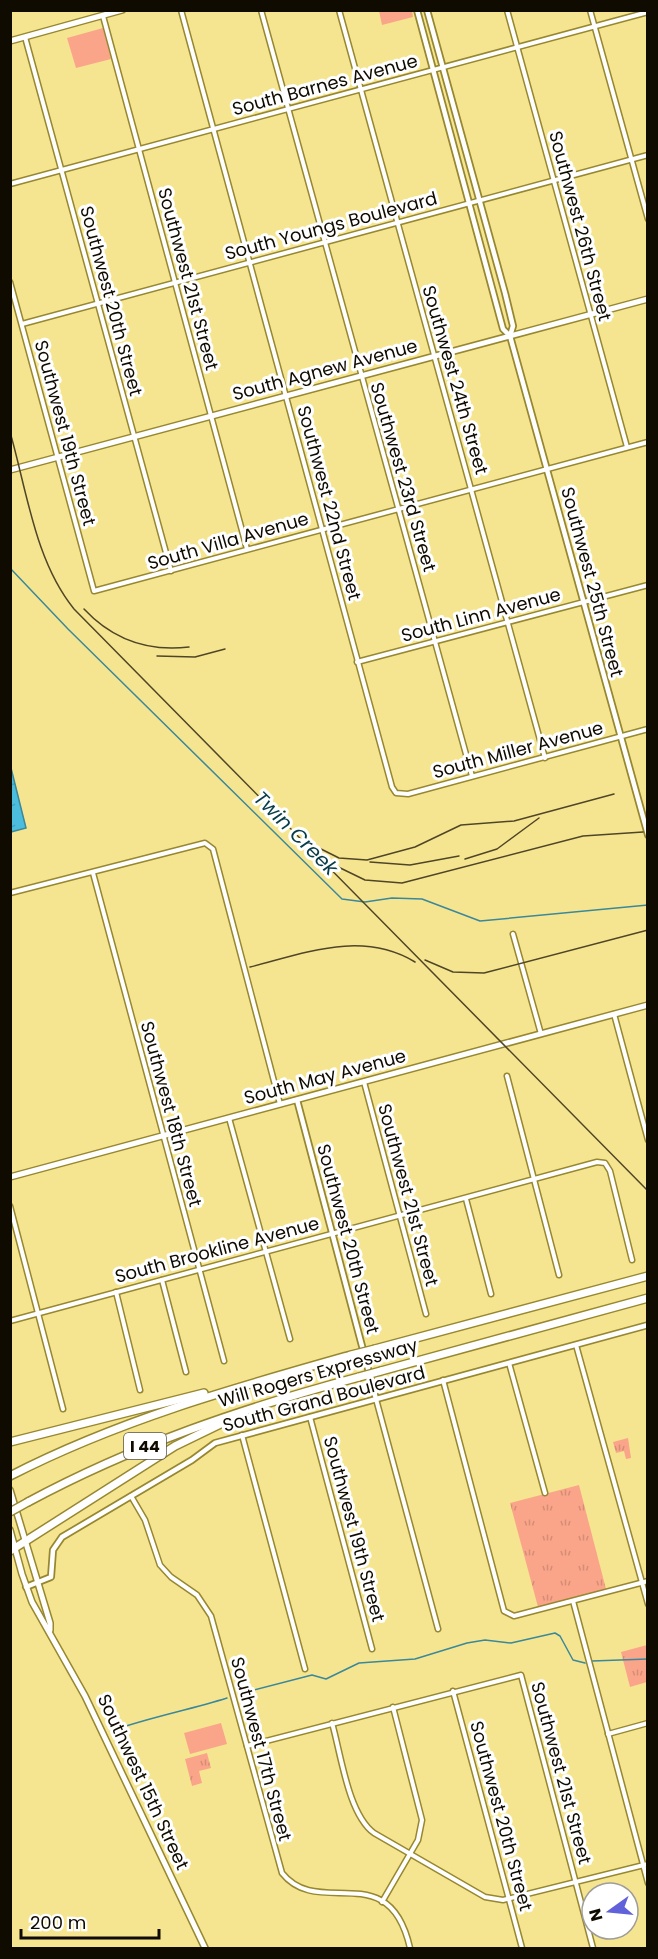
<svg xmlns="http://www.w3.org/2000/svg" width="658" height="1959" viewBox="0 0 658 1959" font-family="Poppins,sans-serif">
<defs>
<pattern id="park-tufts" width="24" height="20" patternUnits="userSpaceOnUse" patternTransform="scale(1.5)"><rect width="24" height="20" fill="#faa58a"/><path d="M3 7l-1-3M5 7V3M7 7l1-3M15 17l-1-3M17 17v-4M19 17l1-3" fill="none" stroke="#d58d75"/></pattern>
<pattern id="water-ripples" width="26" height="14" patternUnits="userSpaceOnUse" patternTransform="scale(1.5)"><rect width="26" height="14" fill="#4cbddc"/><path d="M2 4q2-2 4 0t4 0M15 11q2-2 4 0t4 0" fill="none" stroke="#41a1bb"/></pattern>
</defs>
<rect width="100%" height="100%" fill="#f6e590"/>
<!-- grass -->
<g fill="#faa58a">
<path d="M379,11H412L413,17L382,25Z"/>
<path d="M103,28L111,59L76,68L67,38Z"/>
<path d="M221,1723L227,1744L190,1754L184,1733Z"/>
</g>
<!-- park -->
<g fill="url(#park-tufts)">
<path d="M628,1438L631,1458L626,1459L624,1451L616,1453L613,1442Z"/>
<path d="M579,1485L606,1589L538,1607L510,1503Z"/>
<path d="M647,1645V1682L630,1687L621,1652Z"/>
<path d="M207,1753L211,1768L199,1771L202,1783L192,1786L185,1759Z"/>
</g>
<!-- water -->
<path fill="url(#water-ripples)" stroke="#3a889a" stroke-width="1.5" d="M11,768L26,828L11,832L10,769Z"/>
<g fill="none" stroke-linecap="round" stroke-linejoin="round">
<!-- stream -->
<g stroke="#3a889a" stroke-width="1.5">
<path d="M10,568L68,629L342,899L365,902L392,898L422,899L480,921L648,905"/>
<path d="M592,1661L648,1659"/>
<path d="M239,1694L312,1675L326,1679L359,1663L415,1659L467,1643L485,1640L511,1643L555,1633L560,1636L573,1660L585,1663"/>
<path d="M114,1730C151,1717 189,1710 227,1698"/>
</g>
<defs>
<g id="minor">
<path d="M181,10L392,787L396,793L408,794L648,729"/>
<path d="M261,10L472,776"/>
<path d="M339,10L545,758"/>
<path d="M507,10L627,447"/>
<path d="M590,10L648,219"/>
<path d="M103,16L247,549"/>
<path d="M25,37L171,571"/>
<path d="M10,184L648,12"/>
<path d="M10,282L94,591L648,442"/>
<path d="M22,324L648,155"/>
<path d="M357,662L648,585"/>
<path d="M93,873L224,1361"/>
<path d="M10,893L205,843L213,849L280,1104"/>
<path d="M513,934L541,1034"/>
<path d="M614,1014L648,1140"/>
<path d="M507,1076L559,1275"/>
<path d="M364,1082L426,1314"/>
<path d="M229,1118L290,1339"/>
<path d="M466,1199L491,1294"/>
<path d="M10,1206L63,1409"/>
<path d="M162,1280L186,1372"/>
<path d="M116,1292L140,1390"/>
<path d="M10,1321L597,1162L605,1163L610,1171L632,1260"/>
<path d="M576,1345L648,1604"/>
<path d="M509,1363L545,1493"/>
<path d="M443,1380L504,1611L514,1616L648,1581"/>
<path d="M376,1399L438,1629"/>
<path d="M310,1417L372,1649"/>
<path d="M242,1435L305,1669"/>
<path d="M131,1496L145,1520L160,1565L171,1577L197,1595L211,1616L282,1873C319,1920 389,1855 410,1948"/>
<path d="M573,1601L648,1883"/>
<path d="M453,1691L522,1948"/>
<path d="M332,1723C341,1754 348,1814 374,1833L485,1897L503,1900L648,1864"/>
<path d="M608,1734L648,1723"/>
<path d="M247,1746L521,1675L593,1948"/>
<path d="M382,1902L418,1840L422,1820L393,1707"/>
</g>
<g id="tertiary">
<path d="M417,10L503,329L510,336"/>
<path d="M427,10L505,293L513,326L510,336L648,835"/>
<path d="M297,1100L376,1399"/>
<path d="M26,1587L51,1577L53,1550L62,1537L192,1460L215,1443L648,1325"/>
</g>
<g id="secondary">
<path d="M10,41L122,10"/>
<path d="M10,470L648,299"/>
<path d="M10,1177L648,1005"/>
<path d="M10,1490L50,1623V1630"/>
<path d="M10,1530L22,1574L32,1602L85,1696L205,1948"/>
</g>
<g id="motorway">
<path d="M375,1349L648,1276"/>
<path d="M381,1371L648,1298"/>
<path d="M10,1442L204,1393"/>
<path d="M10,1476C119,1420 234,1388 351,1355"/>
<path d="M28,1502C134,1445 243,1408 359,1377"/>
<path d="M10,1551L175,1446L243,1413"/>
</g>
</defs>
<!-- minor casing -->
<use href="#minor" stroke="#978730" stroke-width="7"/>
<!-- tertiary casing -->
<use href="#tertiary" stroke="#978730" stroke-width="8"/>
<!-- secondary casing -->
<use href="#secondary" stroke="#978730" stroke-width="8"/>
<!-- motorway casing -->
<use href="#motorway" stroke="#978730" stroke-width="10"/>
<!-- minor -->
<use href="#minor" stroke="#fff" stroke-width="4"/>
<!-- tertiary -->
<use href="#tertiary" stroke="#fff" stroke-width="4.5"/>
<!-- secondary -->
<use href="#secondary" stroke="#fff" stroke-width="5"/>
<!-- motorway -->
<use href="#motorway" stroke="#fff" stroke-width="7"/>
<!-- rail -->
<g stroke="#4f4627" stroke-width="1.5">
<path d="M10,432C27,491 35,561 74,609L648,1191"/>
<path d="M84,609C113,640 147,652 189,647"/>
<path d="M157,656L195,657L225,649"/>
<path d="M313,845L339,858L367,860L415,847L461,825L514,821L614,794"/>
<path d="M465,859L497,849L539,818"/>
<path d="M370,862L410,865L459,856"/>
<path d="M330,863L365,880L402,883L583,836L643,832"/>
<path d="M425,960L453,972L484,973L648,930"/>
<path d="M250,967C305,953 362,930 415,962"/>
</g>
<defs>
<g id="motorway-bridge">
<path d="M351,1355L375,1349"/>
<path d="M359,1377L381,1371"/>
<path d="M10,1512L28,1502"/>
</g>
</defs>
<!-- motorway-bridge casing -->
<use href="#motorway-bridge" stroke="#978730" stroke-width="10" stroke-linecap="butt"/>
<!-- motorway-bridge -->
<use href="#motorway-bridge" stroke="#fff" stroke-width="7"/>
</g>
<g text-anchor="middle" stroke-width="6" stroke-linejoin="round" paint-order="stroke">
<!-- shield labels -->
<rect fill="#fff" stroke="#58544c" stroke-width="1.5" x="124" y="1433" width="42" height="26" rx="4.5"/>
<g font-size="16" font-weight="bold" fill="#100b00">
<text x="145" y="1452">I 44</text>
</g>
<!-- street labels -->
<g font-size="18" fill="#100b00" stroke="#fff">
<text transform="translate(325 85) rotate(-15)" y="6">South Barnes Avenue</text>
<text transform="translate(331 226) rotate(-15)" y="6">South Youngs Boulevard</text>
<text transform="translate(580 226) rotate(75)" y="6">Southwest 26th Street</text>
<text transform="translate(188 279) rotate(75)" y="6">Southwest 21st Street</text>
<text transform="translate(111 301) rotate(75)" y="6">Southwest 20th Street</text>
<text transform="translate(325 370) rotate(-15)" y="6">South Agnew Avenue</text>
<text transform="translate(455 380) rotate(74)" y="6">Southwest 24th Street</text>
<text transform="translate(65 433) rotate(75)" y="6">Southwest 19th Street</text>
<text transform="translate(403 477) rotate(74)" y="6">Southwest 23rd Street</text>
<text transform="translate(329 503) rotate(75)" y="6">Southwest 22nd Street</text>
<text transform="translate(228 541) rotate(-16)" y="6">South Villa Avenue</text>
<text transform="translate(592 582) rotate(75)" y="6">Southwest 25th Street</text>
<text transform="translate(481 615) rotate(-15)" y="6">South Linn Avenue</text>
<text transform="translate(518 750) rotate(-15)" y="6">South Miller Avenue</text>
<text transform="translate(325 1077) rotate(-15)" y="6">South May Avenue</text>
<text transform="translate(171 1114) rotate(75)" y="6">Southwest 18th Street</text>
<text transform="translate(408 1195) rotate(75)" y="6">Southwest 21st Street</text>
<text transform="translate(348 1239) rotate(75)" y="6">Southwest 20th Street</text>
<text transform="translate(217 1250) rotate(-15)" y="6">South Brookline Avenue</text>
<text transform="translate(318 1373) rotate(-16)" y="6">Will Rogers Expressway</text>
<text transform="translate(324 1399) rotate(-15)" y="6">South Grand Boulevard</text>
<text transform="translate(354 1529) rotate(75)" y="6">Southwest 19th Street</text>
<text transform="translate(261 1749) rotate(75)" y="6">Southwest 17th Street</text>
<text transform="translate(561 1773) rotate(75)" y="6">Southwest 21st Street</text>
<text transform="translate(143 1782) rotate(65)" y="6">Southwest 15th Street</text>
<text transform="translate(501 1816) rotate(75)" y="6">Southwest 20th Street</text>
</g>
<!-- water labels -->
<g font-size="20" font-style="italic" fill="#073c49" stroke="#fff">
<text transform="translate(296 833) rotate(45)" y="7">Twin Creek</text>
</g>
</g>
<!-- border -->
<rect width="658" height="1959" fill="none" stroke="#100b00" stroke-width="24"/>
<!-- north arrow -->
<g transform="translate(610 1911) rotate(255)"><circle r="28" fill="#ffffff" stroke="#9f9d99" stroke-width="1.5"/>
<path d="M0-4.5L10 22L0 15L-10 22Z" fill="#6161da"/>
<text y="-9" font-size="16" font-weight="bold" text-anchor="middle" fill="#100b00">N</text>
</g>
<!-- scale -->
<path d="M21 1929v9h138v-9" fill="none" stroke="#100b00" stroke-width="3"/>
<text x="30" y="1929" font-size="18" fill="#100b00" stroke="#ffffff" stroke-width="4.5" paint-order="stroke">200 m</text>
</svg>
